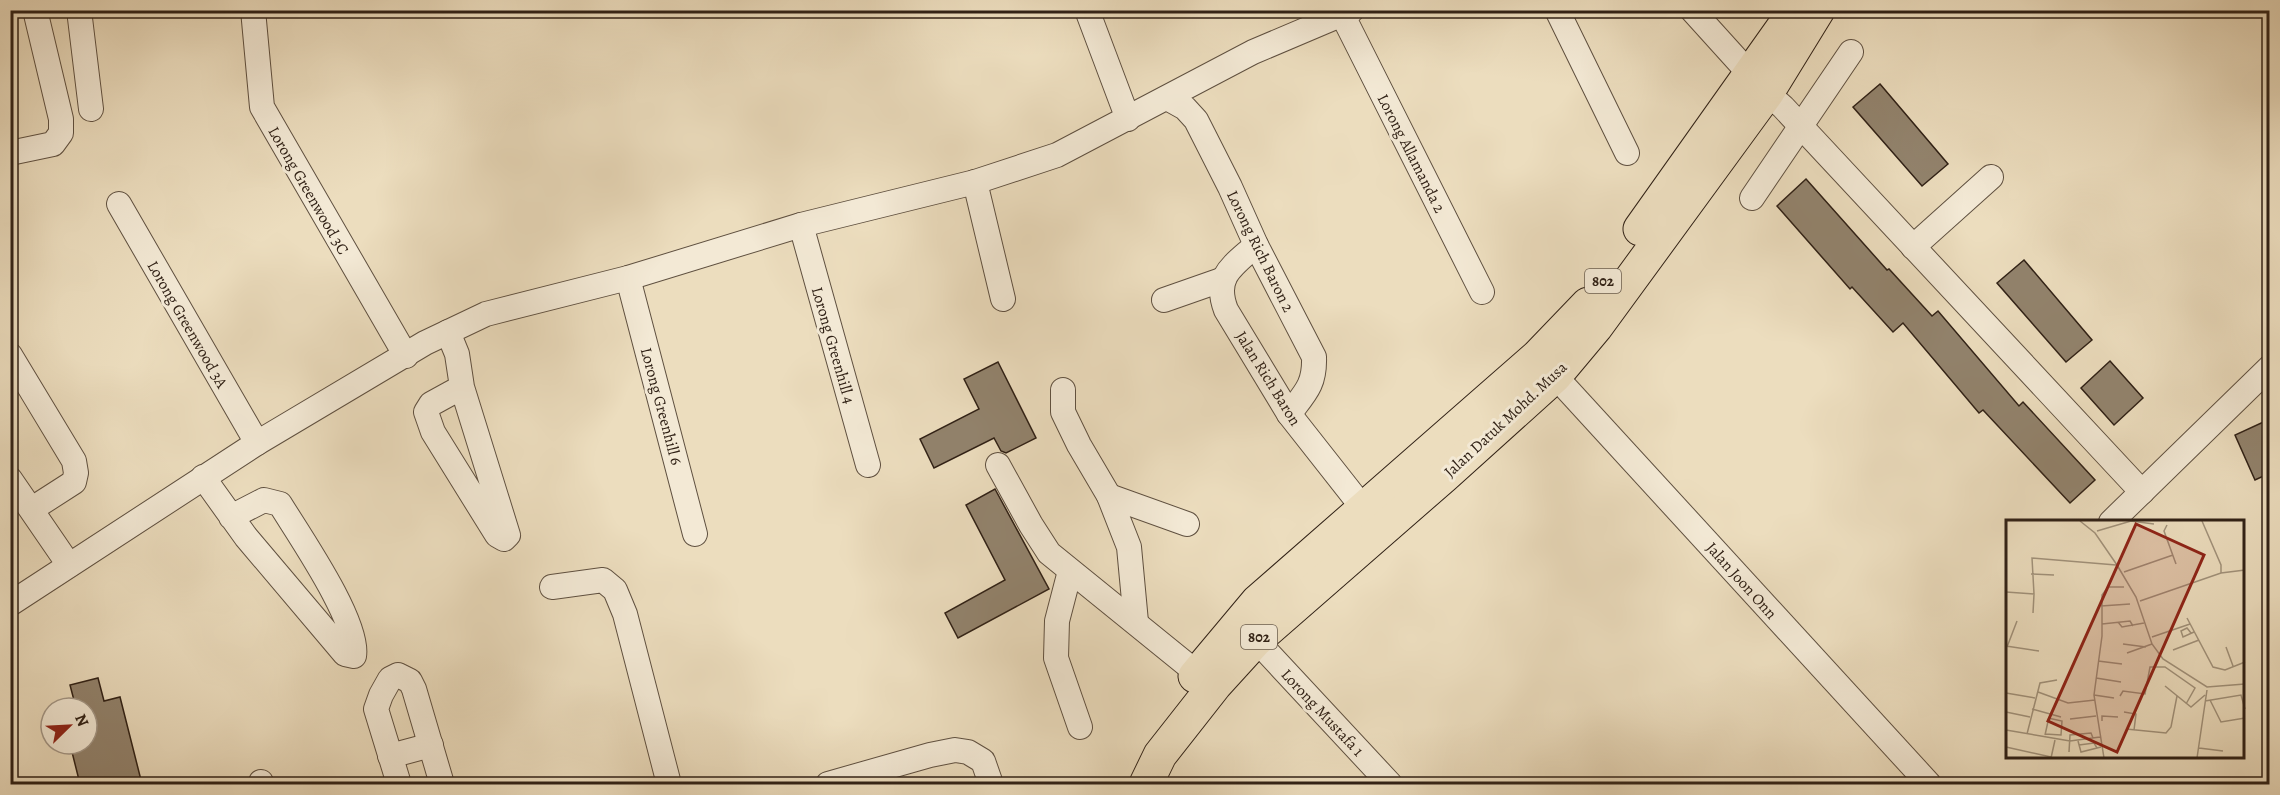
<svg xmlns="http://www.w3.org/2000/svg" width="2280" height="795" viewBox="0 0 2280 795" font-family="Alegreya,serif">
<rect width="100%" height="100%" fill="#ecddbe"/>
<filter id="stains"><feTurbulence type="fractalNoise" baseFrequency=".00333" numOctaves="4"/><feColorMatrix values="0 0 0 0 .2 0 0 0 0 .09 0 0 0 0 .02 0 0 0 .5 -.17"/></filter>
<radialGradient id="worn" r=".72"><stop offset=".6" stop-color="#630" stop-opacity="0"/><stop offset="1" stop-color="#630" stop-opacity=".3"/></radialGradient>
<!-- building -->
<g fill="#92836d" stroke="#302116" stroke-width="1.5">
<path d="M1880,84L1948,164L1922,186L1853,107Z"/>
<path d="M1806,179L1887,270L1889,269L1932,316L1938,311L2019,406L2023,402L2095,480L2070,503L1983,410L1979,413L1903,323L1893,332L1852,287L1850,289L1777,206Z"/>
<path d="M2024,260L2092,340L2066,362L1997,283Z"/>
<path d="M2110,361L2143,398L2114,425L2081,388Z"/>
<path d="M998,362L1036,438L1006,453L1001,451L994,438L934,468L920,439L979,409L964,379Z"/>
<path d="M2270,419V473L2255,480L2235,435Z"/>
<path d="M995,489L1049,589L958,638L945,613L1005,580L966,505Z"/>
<path d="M98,678L104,701L120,697L142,784H80L70,744H87V708H76L70,685Z"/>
</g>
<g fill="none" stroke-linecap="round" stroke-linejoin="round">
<defs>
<g id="minor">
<path d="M79,10L91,109"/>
<path d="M253,10L262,107L406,356"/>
<path d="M1087,10L1128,119"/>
<path d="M1557,10L1627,153"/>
<path d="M1692,10L1749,73"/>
<path d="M1342,14L1482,292"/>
<path d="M1767,93L1783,107L2142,492"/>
<path d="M1167,98L1185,108L1196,120L1230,187L1256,245L1314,357C1315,385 1305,393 1289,414"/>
<path d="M10,153L53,144L61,133V119L35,10"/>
<path d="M975,182L1003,299"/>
<path d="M1752,198L1851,52"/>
<path d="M119,204L257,443"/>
<path d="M801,225L868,465"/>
<path d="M1256,245C1233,266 1213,276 1226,310L1289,414L1363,508"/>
<path d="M1913,247L1991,177"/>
<path d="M628,278L695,534"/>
<path d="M1164,300L1224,279"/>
<path d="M448,332L457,354L462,387L508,535L504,539L497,535L433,432L426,412L431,404L462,387"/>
<path d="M10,355L74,461L76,473L74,482L32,509"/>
<path d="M1555,376L1929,784"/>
<path d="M1063,390V412L1079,445L1109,496L1129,547L1136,622"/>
<path d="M998,465L1031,525L1049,553L1197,673"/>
<path d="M203,477L246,537L345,654L354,656C360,623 299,535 280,504L264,500L231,517"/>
<path d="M10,479L69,565"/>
<path d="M1109,496L1187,524"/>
<path d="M2111,522L2270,367"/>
<path d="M1070,571L1057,621L1056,658L1080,727"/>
<path d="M552,587L603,580L615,590L625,614L669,784"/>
<path d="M10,604L257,443L425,343L486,314L628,278L801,225L975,182L1057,155L1253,52L1352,10"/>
<path d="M1256,640L1390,784"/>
<path d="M390,756L431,745"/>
<path d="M261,782L262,784"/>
<path d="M399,784L376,709L381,695L390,679L398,675L410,681L414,689L442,784"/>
<path d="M828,784L930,755L955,750L968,752L983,761L991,784"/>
</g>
<g id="highway">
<path d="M1640,229L1794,12"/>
<path d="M1195,676L1257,602L1538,356L1588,304"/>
<path d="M1146,784L1160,755L1215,685L1256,640L1444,476L1555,376L1596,327L1767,93L1818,10"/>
</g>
</defs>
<!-- minor casing -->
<use href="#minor" stroke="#5f5040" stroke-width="26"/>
<!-- highway casing -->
<use href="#highway" stroke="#302116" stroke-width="35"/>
<!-- minor -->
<use href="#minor" stroke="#f3e9d5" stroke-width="24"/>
<!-- highway -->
<use href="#highway" stroke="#ecddbe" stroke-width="33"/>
</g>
<g text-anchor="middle" stroke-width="6" stroke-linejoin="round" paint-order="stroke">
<!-- shield labels -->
<g fill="#f3e9d5" stroke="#6a5d4f" stroke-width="1.5">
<rect x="1585" y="269" width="36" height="24" rx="4.5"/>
<rect x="1241" y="625" width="36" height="24" rx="4.5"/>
</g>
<g font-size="15" font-weight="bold" fill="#302116">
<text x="1603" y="286">802</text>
<text x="1259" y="642">802</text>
</g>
<!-- street labels -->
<g font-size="16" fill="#302116" stroke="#f3e9d5">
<text transform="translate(1412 153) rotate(63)" y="6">Lorong Allamanda 2</text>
<text transform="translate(309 190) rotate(60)" y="6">Lorong Greenwood 3C</text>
<text transform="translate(1261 251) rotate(64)" y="6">Lorong Rich Baron 2</text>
<text transform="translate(188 324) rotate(60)" y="6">Lorong Greenwood 3A</text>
<text transform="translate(834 345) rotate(74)" y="6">Lorong Greenhill 4</text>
<text transform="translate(1269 378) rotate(58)" y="6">Jalan Rich Baron</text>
<text transform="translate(662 406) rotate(75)" y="6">Lorong Greenhill 6</text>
<text transform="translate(1505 419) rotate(-43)" y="6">Jalan Datuk Mohd. Musa</text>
<text transform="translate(1742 580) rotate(48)" y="6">Jalan Joon Onn</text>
<text transform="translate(1323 712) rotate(47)" y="6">Lorong Mustafa 1</text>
</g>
</g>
<!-- overview -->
<g transform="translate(2006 520)">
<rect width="238" height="238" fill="#ecddbe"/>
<path fill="none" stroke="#a1927b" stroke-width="1.5" d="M74,1L89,13L111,45L130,77L146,124L157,139L201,167L239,164M196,1L215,45V53M161,5L158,11L170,44M91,11L125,1L148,4M118,52L167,35M25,54L48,55M0,72L28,74L26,38L110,45M134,81L215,53L239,50M95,86L124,84M27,93L28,74M181,98L207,147L219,150L239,142M112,102L116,107L138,103M96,104L124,101L127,106M185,113L181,108L175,111L177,117L188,112M146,117L184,104M117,124L140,127M0,126L33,131M1,127L11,101M220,127L227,146M167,130L193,120M121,133L146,124M92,141L116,144M90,158L115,162M159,166L185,187L199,175M32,172L62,183L89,180M0,173L29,178M88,175L108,178M114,176L117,171L139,174L144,147H159L189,168L180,184M204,180L215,202L239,198M199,181L235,175L239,189M26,189L55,197M0,192L24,197M118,192L130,194L128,210M64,199L90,196M96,201V196L112,197M120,209L160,213L165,207L171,176M0,210L64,221L94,217M21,214L34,163L51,160M39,214L55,215L56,201L42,198M39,215L43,197M72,221L75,232L95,227M73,225L88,223L91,228M0,227L45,237M193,228L217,231M63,232L64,215L85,213L87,218M45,238L49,220M98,238L88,175L96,116V75L102,67H118M191,238L201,170"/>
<path fill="#8f2418" fill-opacity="0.15" stroke="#8f2418" stroke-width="3" d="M130,4L198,35L111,232L42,201Z"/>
<rect width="238" height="238" fill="none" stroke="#302116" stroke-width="3"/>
</g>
<!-- margin -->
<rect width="2280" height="795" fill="none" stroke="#ecddbe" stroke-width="36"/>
<rect x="12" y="12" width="2256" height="771" fill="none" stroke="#302116" stroke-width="3"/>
<rect x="18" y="18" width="2244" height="759" fill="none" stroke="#302116" stroke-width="1.5"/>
<!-- north arrow -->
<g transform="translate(69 726) rotate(66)"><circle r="28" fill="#f3e9d5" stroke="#a59989" stroke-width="1.5"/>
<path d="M0-4.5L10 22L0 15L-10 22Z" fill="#8f2418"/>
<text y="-9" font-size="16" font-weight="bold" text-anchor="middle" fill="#302116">N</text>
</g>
<rect width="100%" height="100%" filter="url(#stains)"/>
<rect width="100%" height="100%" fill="url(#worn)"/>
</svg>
